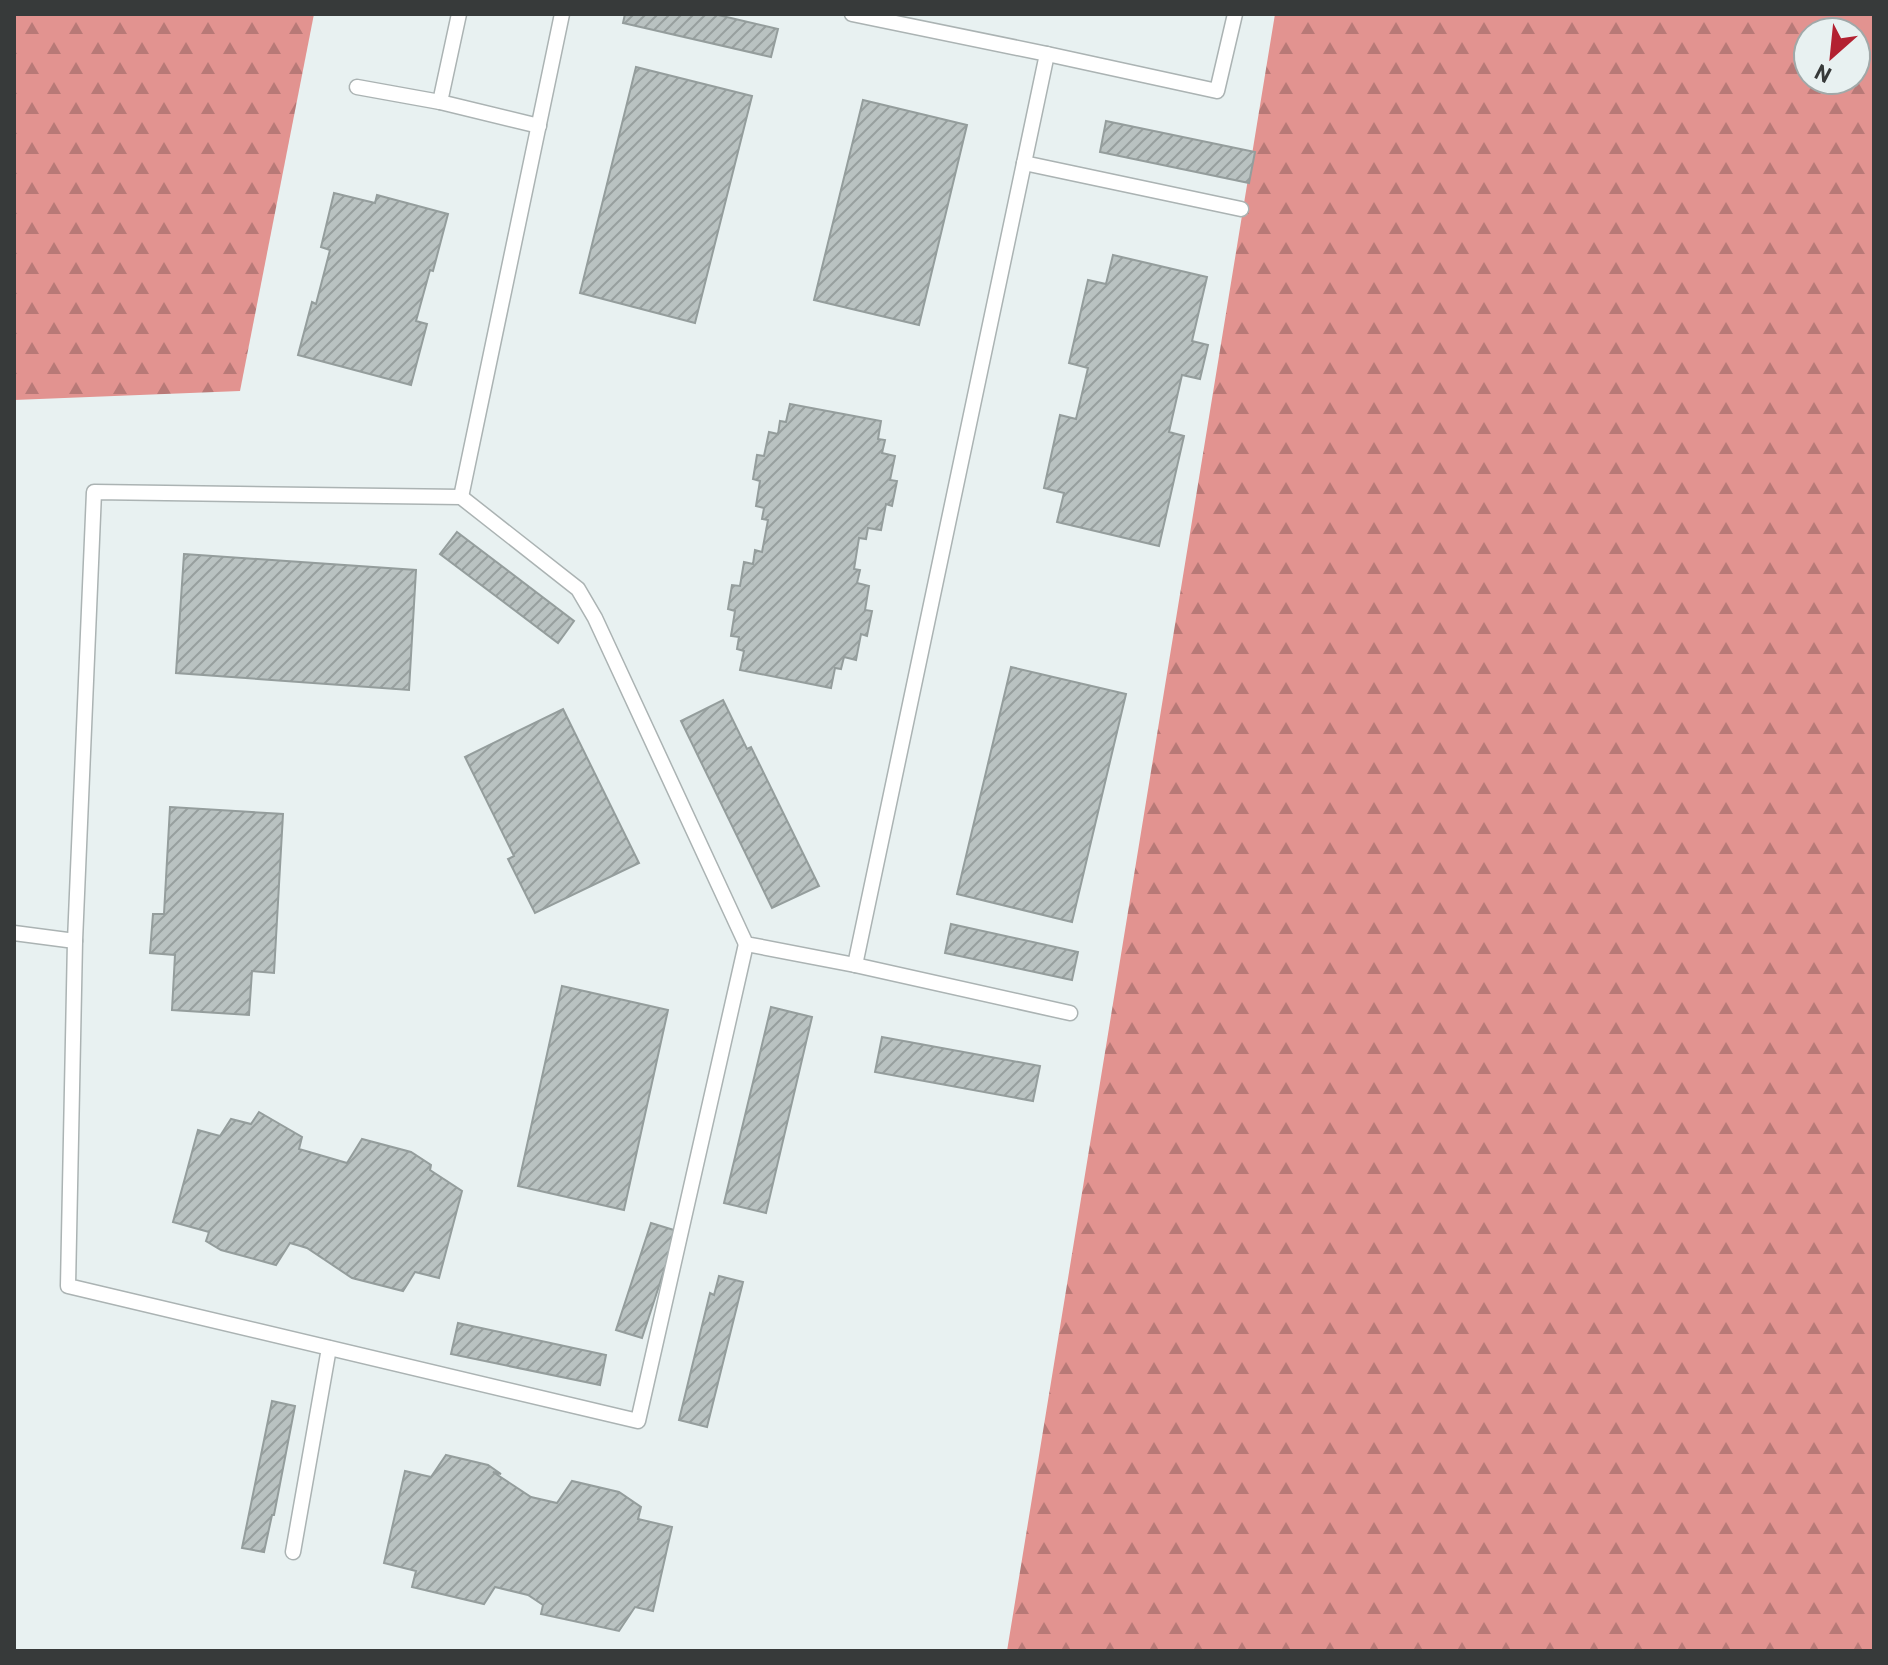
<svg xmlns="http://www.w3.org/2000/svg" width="1888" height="1665" viewBox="0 0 1888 1665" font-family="Barlow,sans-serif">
<defs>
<pattern id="forest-firs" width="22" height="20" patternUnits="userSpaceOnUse" patternTransform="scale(2)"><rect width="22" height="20" fill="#e29390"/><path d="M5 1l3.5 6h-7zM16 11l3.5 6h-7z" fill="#b87977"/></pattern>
<pattern id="building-hatch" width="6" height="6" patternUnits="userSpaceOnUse" patternTransform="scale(2)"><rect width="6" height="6" fill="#b9c2c1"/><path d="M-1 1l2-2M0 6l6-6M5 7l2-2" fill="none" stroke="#979f9e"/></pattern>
</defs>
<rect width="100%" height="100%" fill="#e8f1f1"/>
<!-- forest -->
<g fill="url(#forest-firs)" fill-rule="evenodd">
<path d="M14,14H314L240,391L14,400Z"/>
<path d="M1275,14H1874V1651H1007ZM1808,32H1856V80H1808Z"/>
</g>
<!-- building -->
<g fill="url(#building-hatch)" stroke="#949d9c" stroke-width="2">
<path d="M625,14H714L778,29L771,57L623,23Z"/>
<path d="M636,67L752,96L695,323L580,293Z"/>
<path d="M863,100L967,125L919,325L814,300Z"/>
<path d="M1106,121L1255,152L1249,183L1100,152Z"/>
<path d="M334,193L375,203L377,195L448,214L433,271L430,270L416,321L427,324L411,385L298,355L312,302L316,304L330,250L321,247Z"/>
<path d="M1113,255L1207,277L1192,341L1208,345L1200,379L1182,375L1169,432L1184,436L1159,546L1057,522L1064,493L1044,488L1060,415L1076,419L1088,368L1069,363L1088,280L1106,284Z"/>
<path d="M790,404L881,421L878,439L885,440L882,453L895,456L890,480L897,481L892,506L886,504L881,530L868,528L866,539L859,538L854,569L860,570L857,583L869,586L865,610L872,611L867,636L861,634L856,660L844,657L841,669L835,668L831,688L740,670L744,651L737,649L739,637L731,636L735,611L728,609L732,585L740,586L744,562L753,564L755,550L762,552L768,520L762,519L764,508L756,506L760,481L753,479L757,455L764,456L769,432L778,434L780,421L786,422Z"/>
<path d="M457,532L574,621L558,643L440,554Z"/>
<path d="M184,554L416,570L409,690L176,673Z"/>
<path d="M1011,667L1126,694L1072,922L957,894Z"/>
<path d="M723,700L747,749L751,747L819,886L772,908L681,721Z"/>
<path d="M563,709L639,863L535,913L508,859L514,856L465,757Z"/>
<path d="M170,807L283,814L274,973L252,971L249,1015L172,1010L175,955L150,953L153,914H164Z"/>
<path d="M951,924L1078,952L1072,980L945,953Z"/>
<path d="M562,986L668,1010L624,1210L518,1186Z"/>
<path d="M771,1007L812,1017L766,1213L724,1203Z"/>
<path d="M882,1037L1040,1066L1033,1101L875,1072Z"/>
<path d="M259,1112L302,1137L299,1149L347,1163L362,1139L411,1152L431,1165L430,1170L462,1191L439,1278L415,1272L403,1291L352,1278L307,1248L290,1243L276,1265L221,1250L206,1241L209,1232L173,1222L198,1130L220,1136L231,1119L251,1124Z"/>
<path d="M651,1223L677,1231L642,1338L616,1330Z"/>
<path d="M719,1276L743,1282L707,1427L679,1420L710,1293L714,1295Z"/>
<path d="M458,1323L606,1355L600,1385L451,1354Z"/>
<path d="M272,1401L295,1406L274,1515H272L264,1552L242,1548Z"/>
<path d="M446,1455L488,1465L501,1474L493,1472L531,1497L557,1503L572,1481L619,1492L641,1507L638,1519L672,1527L653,1611L635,1607L619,1631L541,1614L543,1605L528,1595L495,1587L484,1604L412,1587L416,1571L384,1563L405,1471L431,1477Z"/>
</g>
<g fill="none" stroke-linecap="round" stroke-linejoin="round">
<defs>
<g id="service">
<path d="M459,14L440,102L539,126"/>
<path d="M1047,54L1217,91L1235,14"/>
<path d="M357,87L440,102"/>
<path d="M1024,163L1241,209"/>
<path d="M461,497L562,14"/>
<path d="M14,933L75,941L94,492L461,497L578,589L595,618L746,944L855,965L1047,54L852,14"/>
<path d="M75,941L68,1286L638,1421L746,944"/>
<path d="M855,965L1070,1013"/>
<path d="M293,1552L329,1348"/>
</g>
</defs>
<!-- service casing -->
<use href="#service" stroke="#abb3b3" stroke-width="17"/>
<!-- service -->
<use href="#service" stroke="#fff" stroke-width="14"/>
</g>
<!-- border -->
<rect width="1888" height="1665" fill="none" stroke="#373a3a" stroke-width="32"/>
<!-- north arrow -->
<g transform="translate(1832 56) rotate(207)"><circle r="38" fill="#e8f1f1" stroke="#a1a8a8" stroke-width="2"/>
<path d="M0-6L14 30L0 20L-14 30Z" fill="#b32131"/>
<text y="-12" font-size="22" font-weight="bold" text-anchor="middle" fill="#373a3a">N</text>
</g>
</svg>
